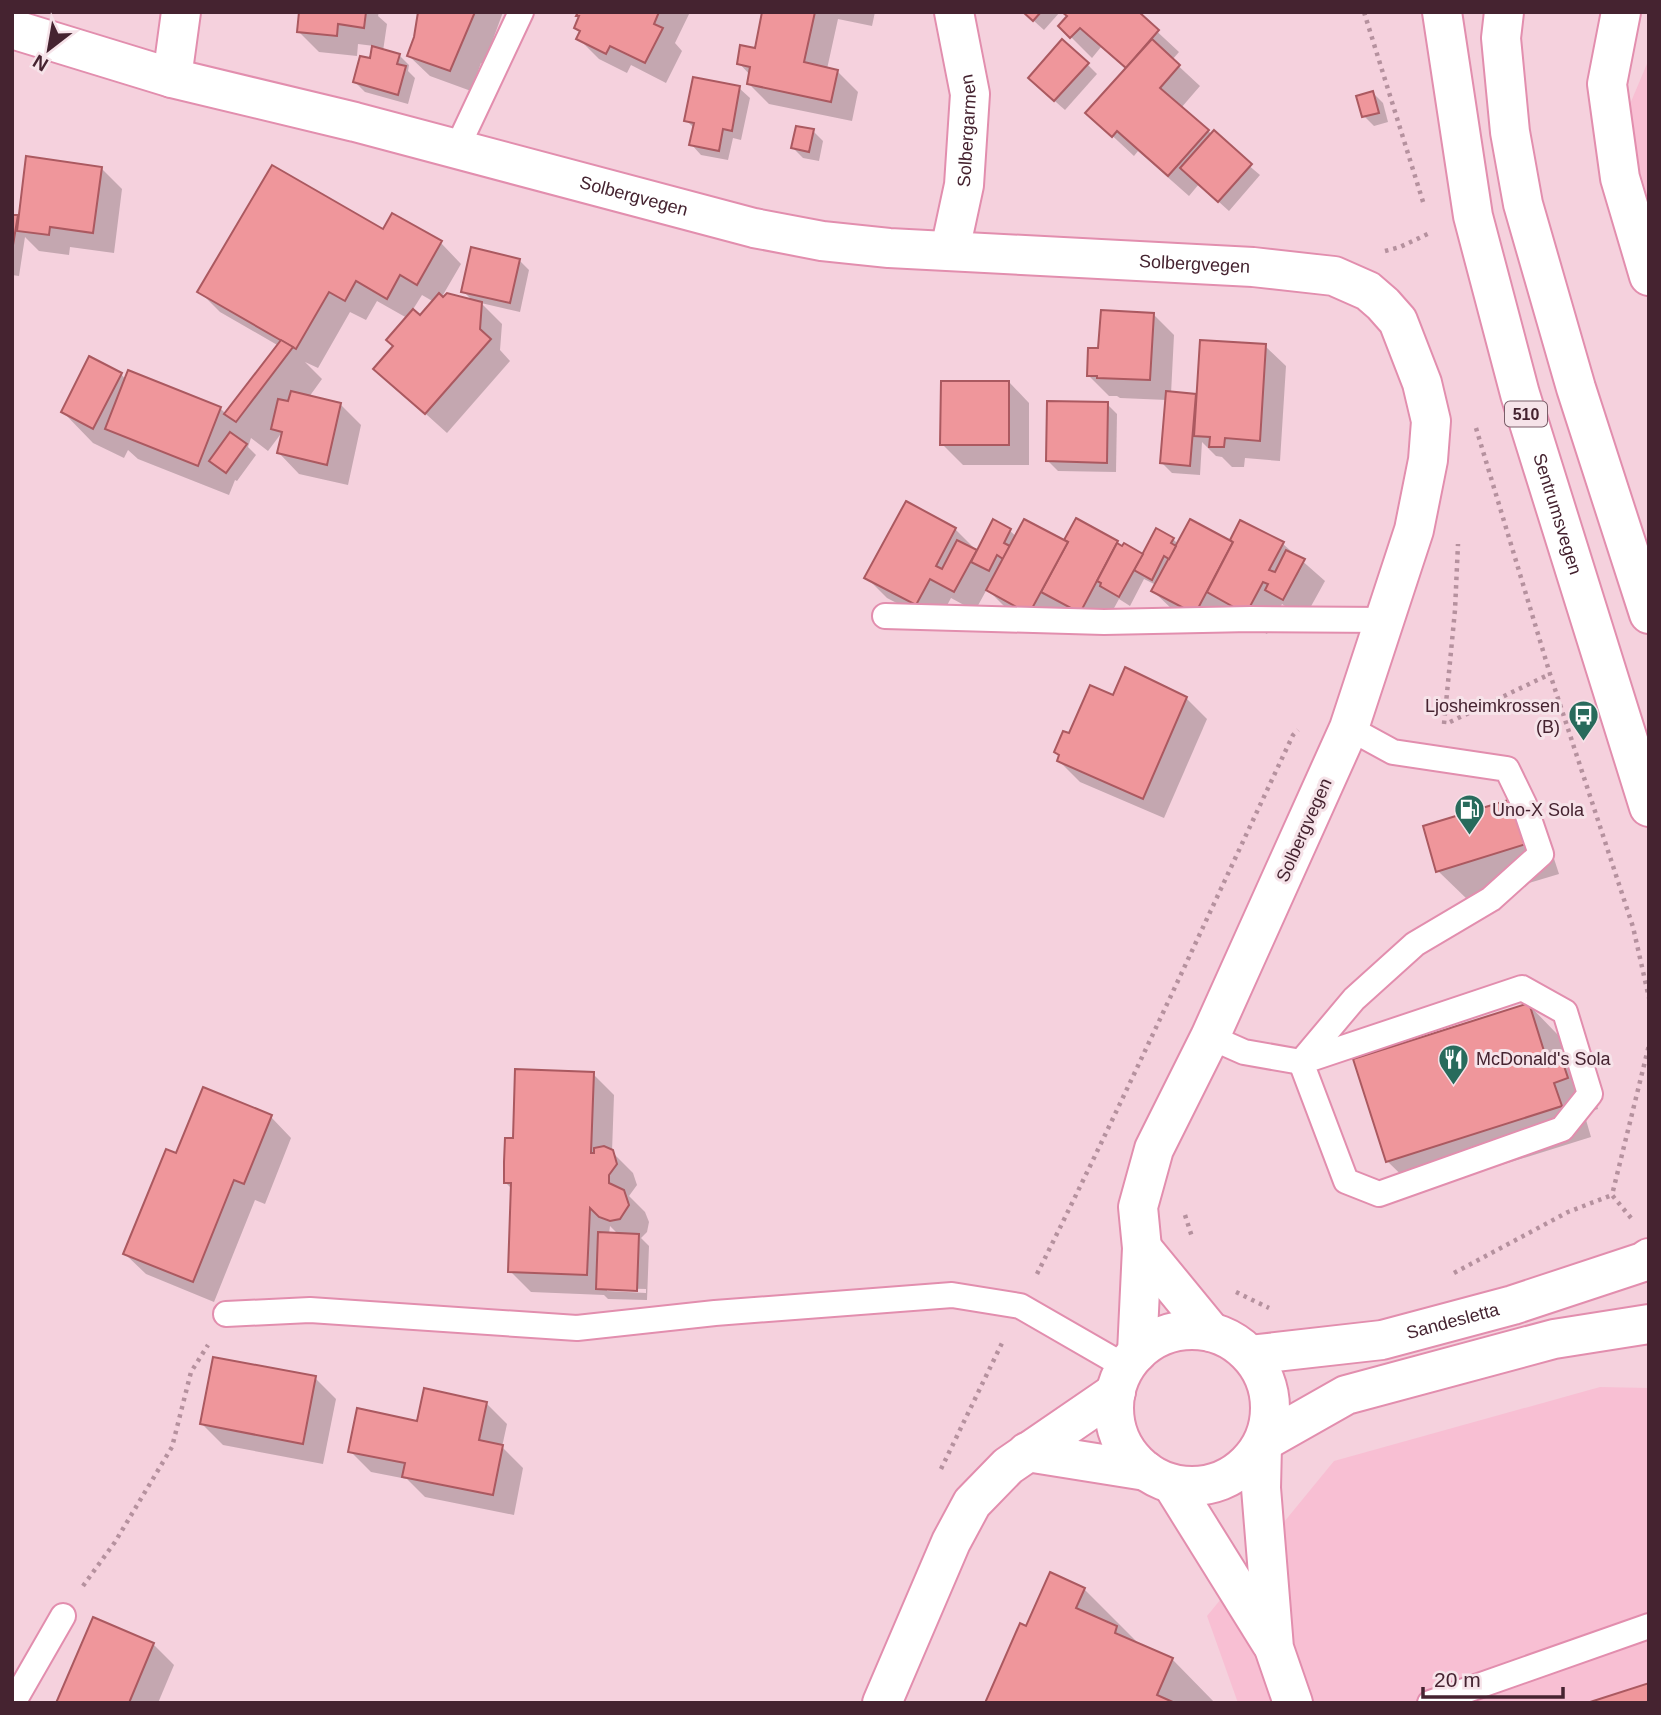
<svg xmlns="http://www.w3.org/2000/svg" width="1661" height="1715" viewBox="0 0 1661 1715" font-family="Arial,sans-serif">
<rect width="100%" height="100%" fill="#f5d1dd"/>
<!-- built -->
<g fill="#f8bfd3">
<path d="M1649,59V203L1625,116Z"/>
<path d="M1600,1387L1649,1388V1703H1238L1207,1616L1334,1461Z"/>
</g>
<!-- shadow -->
<g fill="#0003" fill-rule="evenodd">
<path d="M301,12H379L378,16L387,24L383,51L399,55L409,65L408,71L415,78L408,104L365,92L355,82L371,60L374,46L358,44L357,56L319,52L298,31Z"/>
<path d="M420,12H503L484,64L481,63L471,91L430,76L409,56L416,37Z"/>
<path d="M580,12H690L675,43L682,51L666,83L631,65L627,73L599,59L578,38L581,32L576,27L580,17Z"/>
<path d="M765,12H875L872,26L838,19L827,69L837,71L858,92L852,121L769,104L748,83L750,75L739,63L756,51Z"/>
<path d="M1024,12H1060L1044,30Z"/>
<path d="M1136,12L1179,52L1172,60L1200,86L1181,108L1260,175L1229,211L1199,184L1189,196L1138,151L1134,156L1088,113L1127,69L1101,47L1092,58L1060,26Z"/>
<path d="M1087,64L1097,74L1065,110L1040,88Z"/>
<path d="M739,88L750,98L741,140L733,138L728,160L701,155L691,144L695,129L686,120Z"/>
<path d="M1373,93L1383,103L1388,122L1374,126L1364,116Z"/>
<path d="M813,131L823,141L819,161L803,158L793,148Z"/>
<path d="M101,168L122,189L114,253L70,247L69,255L39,251L25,237L19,276L12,275V216L20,220Z"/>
<path d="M384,231L441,243L461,264L440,300L473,301L463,291L519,260L529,270L520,312L481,303L502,324L500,350L510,361L447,433L376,369L395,347L407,318L377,301L366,320L350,312L318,368L305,362L322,379L309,397L340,404L361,425L348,485L299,474L279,453L282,438L280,435L268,451L251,438L248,447L256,455L237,481L235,480L229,495L138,459L128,450L124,458L93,443L63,412L121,374L126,380L220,408L226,414L279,346L220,312L199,291ZM422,295L434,302L421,318L412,311Z"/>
<path d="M1153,314L1174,335L1171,394L1195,396L1198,399L1265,346L1286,366L1280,461L1245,458L1244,467H1232L1222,457L1216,456L1202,442L1200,475L1172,473L1162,463L1167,400L1120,398L1117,396H1109L1088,375L1100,350Z"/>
<path d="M1009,382L1029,403V465H963L942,444Z"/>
<path d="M1107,404L1117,414L1116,472L1058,471L1048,461Z"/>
<path d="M1076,521L1117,543L1123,549L1143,556L1173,539L1178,544L1230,543L1241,522L1283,544L1325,581L1304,619L1282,604L1267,634L1228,612L1216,633L1174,611L1153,591L1156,585L1144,579L1130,606L1119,599L1101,632L1062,611L1051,633L1009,611L987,589L975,611L951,598L937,624L887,598L866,577L955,529L978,552L1010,531L1017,537L1065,542ZM1114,545L1117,546L1109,563L1106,561Z"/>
<path d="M1113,697L1186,698L1207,719L1164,818L1080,782L1059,761L1070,736Z"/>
<path d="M1545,831L1559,874L1469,901L1438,871Z"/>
<path d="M1529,1005L1559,1036L1571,1073L1594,1095L1598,1109L1584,1113L1591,1137L1418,1191L1387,1161Z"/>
<path d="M593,1074L614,1095L612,1152L633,1173L637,1185L629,1196L645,1212L649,1222L647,1232L641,1238L649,1246L647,1300L608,1299L604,1295L531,1292L510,1271L513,1190L505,1182L515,1140ZM610,1226L619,1235L609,1234ZM607,1288L646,1289V1293L607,1291Z"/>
<path d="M271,1117L291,1138L265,1204L255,1200L214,1302L146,1274L125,1254L177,1155Z"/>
<path d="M315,1378L336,1399L323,1464L223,1445L202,1424Z"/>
<path d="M484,1401L507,1424L502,1447L523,1468L514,1515L425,1497L407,1479L371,1472L350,1451L419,1423Z"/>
<path d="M1084,1589L1138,1643L1172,1659L1215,1703H987L1027,1628Z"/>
<path d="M153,1644L174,1665L158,1703H58Z"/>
</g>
<!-- building -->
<g fill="#ef969b" stroke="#ab5960" stroke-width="2">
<path d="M299,12H366L364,28L338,24L337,36L297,32Z"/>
<path d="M418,12H475L450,71L407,56L414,37Z"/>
<path d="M578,12H659L654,24L663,28L645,63L610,46L606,54L576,39L580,31L574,28L579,16H576Z"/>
<path d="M762,12H815L804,62L838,70L831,102L747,84L750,67L737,64L740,45L755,48Z"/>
<path d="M1023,12H1041L1033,21Z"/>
<path d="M1062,12H1139L1159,30L1126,68L1080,28L1070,38L1058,26L1067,16Z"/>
<path d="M1062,39L1089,63L1054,101L1028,78Z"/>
<path d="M1152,39L1180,65L1160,88L1209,130L1168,176L1117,131L1112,137L1085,113Z"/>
<path d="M372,46L400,54L397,64L406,66L398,95L353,82L360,56L370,58Z"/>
<path d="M693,77L740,86L732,131L723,129L719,151L689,145L694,123L684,121Z"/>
<path d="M1373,91L1379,113L1362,117L1356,96Z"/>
<path d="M796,126L814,129L809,152L791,148Z"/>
<path d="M1214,130L1252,164L1218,202L1180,168Z"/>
<path d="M26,156L102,167L93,233L50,227L49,235L17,231Z"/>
<path d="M272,165L383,229L392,213L442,241L417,285L400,275L387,299L356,281L345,301L329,292L296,349L197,292Z"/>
<path d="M12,215H18L12,251Z"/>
<path d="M471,247L520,259L510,303L461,292Z"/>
<path d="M439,293L443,297L447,293L482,302L480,329L491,339L425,414L373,369L393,346L386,340L413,309L420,315Z"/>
<path d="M1101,310L1154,313L1150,380L1097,378V376H1087L1088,348H1098Z"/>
<path d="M281,340L293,347L236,422L224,414Z"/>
<path d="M1200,340L1266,344L1260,441L1225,438L1224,447H1209L1210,437L1194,436Z"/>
<path d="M89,356L122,373L93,429L61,412Z"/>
<path d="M128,370L221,407L198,466L105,429Z"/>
<path d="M941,381H1009V445H940Z"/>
<path d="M291,391L341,403L327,465L277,453L282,432L271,429L278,399L288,401Z"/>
<path d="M1166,391L1196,394L1190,466L1160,463Z"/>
<path d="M1047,401L1108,402L1107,463L1046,461Z"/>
<path d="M230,432L247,444L226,473L209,461Z"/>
<path d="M906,501L956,528L936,566L942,569L957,540L977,550L954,592L930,579L916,605L864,578Z"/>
<path d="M1076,518L1118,541L1080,613L1041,592L1068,542L1064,540Z"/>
<path d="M993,519L1011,529L1004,543L1010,546L1003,559L997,555L989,571L971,562Z"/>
<path d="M1024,519L1068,542L1029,614L986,590Z"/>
<path d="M1190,519L1233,542L1195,614L1151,591Z"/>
<path d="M1240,520L1284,542L1269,570L1275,572L1286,550L1305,559L1283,600L1265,590L1268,584L1263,582L1246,614L1207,592L1233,542L1230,540Z"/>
<path d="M1156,528L1174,538L1171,543L1176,546L1169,559L1164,556L1152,580L1134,570Z"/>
<path d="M1117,543L1122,546L1124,543L1143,554L1119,597L1100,586L1101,583L1097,581Z"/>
<path d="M1125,667L1187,697L1143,799L1057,761L1059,755L1054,752L1063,731L1069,733L1090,685L1113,695Z"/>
<path d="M1515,798L1529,843L1436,872L1423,826Z"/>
<path d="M1529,1003L1549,1067L1563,1063L1568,1078L1554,1083L1562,1106L1386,1162L1353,1059Z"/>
<path d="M515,1069L594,1072L591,1153H594V1148L604,1146L613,1150L617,1164L609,1175V1183L624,1190L629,1205L620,1219L610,1221L599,1217L590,1208L587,1275L508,1272L511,1183H504V1162L505,1138H513Z"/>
<path d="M203,1087L272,1115L244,1184L234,1180L193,1282L123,1254L166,1149L176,1153Z"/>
<path d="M598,1232L639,1234L637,1291L596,1289Z"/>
<path d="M213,1357L316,1376L303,1444L200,1424Z"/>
<path d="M424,1388L487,1402L479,1440L503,1445L493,1495L402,1477L405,1463L348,1452L357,1408L417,1421Z"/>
<path d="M1050,1572L1085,1588L1076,1608L1117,1626L1115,1633L1173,1658L1157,1695L1175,1703H985L1020,1623L1026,1626Z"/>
<path d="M93,1617L154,1643L129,1703H56Z"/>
<path d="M1649,1683V1703H1587Z"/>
</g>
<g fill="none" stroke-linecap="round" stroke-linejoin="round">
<defs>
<g id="lane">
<path d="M457,148L521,12"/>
<path d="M885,616L1104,622L1251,619L1386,620"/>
<path d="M1522,988L1565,1012L1590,1094L1562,1129L1379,1194L1346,1181L1301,1062Z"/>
<path d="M1210,1037L1244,1052L1301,1062L1354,999L1415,944L1491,899L1541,854L1524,804L1507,769L1393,752L1349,728"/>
<path d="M226,1314L310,1310L577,1328L715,1313L952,1295L1020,1306L1126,1367"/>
<path d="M13,1703L63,1616"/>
<path d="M1430,1703L1649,1626"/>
</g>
<g id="street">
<path d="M1621,12L1607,84L1620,178L1649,276"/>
<path id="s1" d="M12,29L172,78L355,122L754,228L822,241L889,248L1253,267L1334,276L1368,291L1383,304L1398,321L1422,383L1431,421L1428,460L1414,530L1349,728L1210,1037L1154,1149L1138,1207L1142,1248L1137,1353"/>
<path d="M172,78L181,12"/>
<path id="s2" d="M950,250L964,185L970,94L954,12"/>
<path d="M1142,1248L1211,1332"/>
<path d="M1027,1452L1146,1471"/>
<path d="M882,1703L951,1542L972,1503L1008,1466L1116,1392"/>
</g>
<g id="secondary">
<circle cx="1192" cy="1408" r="78"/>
<path id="s3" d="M1250,1355L1382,1340L1513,1305L1643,1262L1649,1258"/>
<path d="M1263,1442L1346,1395L1554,1339L1649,1324"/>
<path d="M1262,1445L1261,1488L1274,1648L1293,1703"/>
<path d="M1172,1484L1271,1643"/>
</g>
<g id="primary">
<path id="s4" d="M1442,12L1473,216L1520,394L1649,807"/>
<path d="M1504,12L1501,38L1510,132L1523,204L1576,388L1649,614"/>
</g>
</defs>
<!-- lane casing -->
<use href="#lane" stroke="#e28eae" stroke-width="28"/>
<!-- street casing -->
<use href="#street" stroke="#e28eae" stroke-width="42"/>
<!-- secondary casing -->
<use href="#secondary" stroke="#e28eae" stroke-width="42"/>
<!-- primary casing -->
<use href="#primary" stroke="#e28eae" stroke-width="42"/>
<!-- path -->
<g stroke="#b5919e" stroke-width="4.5" stroke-dasharray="3.5 5" stroke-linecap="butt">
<path d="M1364,12L1424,205"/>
<path d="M1385,251L1400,247L1432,232"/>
<path d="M1476,428L1550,674L1633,927L1649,998"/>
<path d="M1450,722L1550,674"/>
<path d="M1444,724L1455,610L1458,544"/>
<path d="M1185,1215L1192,1237"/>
<path d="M1631,1218L1612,1195L1649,1045"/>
<path d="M1454,1273L1568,1212L1612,1195"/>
<path d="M1037,1274C1126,1096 1208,915 1293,735L1298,730"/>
<path d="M1236,1292L1269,1308"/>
<path d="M941,1469L1003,1341"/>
<path d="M83,1586L115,1542L172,1447L191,1372L208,1345"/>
</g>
<!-- lane -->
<use href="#lane" stroke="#fff" stroke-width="24"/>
<!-- street -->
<use href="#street" stroke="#fff" stroke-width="38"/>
<!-- secondary -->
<use href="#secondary" stroke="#fff" stroke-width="38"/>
<!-- primary -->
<use href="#primary" stroke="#fff" stroke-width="38"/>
</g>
<!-- icons -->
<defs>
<symbol id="bus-pin" viewBox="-11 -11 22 30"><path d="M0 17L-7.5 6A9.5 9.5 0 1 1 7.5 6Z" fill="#286b5c" stroke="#f6e3e9"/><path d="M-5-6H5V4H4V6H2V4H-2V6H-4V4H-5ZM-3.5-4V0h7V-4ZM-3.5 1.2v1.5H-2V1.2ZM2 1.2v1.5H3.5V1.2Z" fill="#fff"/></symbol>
<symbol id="fuel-pin" viewBox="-11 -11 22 30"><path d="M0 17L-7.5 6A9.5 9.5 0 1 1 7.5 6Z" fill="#286b5c" stroke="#f6e3e9"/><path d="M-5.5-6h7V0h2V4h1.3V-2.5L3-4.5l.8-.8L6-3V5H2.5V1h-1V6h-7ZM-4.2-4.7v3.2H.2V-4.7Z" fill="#fff"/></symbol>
<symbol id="restaurant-pin" viewBox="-11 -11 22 30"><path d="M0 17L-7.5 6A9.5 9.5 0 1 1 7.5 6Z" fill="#286b5c" stroke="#f6e3e9"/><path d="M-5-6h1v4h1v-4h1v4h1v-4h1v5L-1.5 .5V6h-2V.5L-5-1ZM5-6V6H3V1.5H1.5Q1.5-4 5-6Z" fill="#fff"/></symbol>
</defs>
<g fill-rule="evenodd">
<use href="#bus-pin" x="1566" y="698" width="35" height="47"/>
<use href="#fuel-pin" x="1452" y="792" width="35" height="47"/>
<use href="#restaurant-pin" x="1436" y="1042" width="35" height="47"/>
</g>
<g text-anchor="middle" stroke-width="6" stroke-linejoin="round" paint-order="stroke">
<!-- shield labels -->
<rect fill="#f6e3e9" stroke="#7a5d68" stroke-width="2" x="1505" y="401.5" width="42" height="25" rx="5"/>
<g font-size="16" font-weight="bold" fill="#452330">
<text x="1526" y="420">510</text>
</g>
<!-- street labels -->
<g font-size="18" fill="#452330" stroke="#f6e3e9">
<text dy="6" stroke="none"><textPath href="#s2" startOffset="121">Solbergarmen</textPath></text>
<text dy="6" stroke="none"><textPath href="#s1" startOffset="644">Solbergvegen</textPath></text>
<text dy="6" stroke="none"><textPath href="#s1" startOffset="1211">Solbergvegen</textPath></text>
<text dy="6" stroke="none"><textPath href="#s4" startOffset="516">Sentrumsvegen</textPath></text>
<text transform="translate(1304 830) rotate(-66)" y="6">Solbergvegen</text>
<text dy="6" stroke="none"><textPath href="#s3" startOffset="206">Sandesletta</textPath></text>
</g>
<!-- poi labels -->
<g font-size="18" fill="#452330" stroke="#f6e3e9" text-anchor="start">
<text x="1560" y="712" text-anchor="end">Ljosheimkrossen<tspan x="1560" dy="21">(B)</tspan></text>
<text x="1492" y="816">Uno-X Sola</text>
<text x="1476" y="1065">McDonald's Sola</text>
</g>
</g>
<!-- border -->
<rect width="1661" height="1715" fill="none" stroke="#452330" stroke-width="28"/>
<!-- north arrow -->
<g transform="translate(49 49) rotate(211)" stroke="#f6e3e9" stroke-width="5" paint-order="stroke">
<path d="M0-5L12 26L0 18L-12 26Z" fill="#452330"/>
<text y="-10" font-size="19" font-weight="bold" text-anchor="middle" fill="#452330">N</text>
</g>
<!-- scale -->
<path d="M1423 1687v10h140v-10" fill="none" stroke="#452330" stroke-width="3.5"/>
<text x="1434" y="1687" font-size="21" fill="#452330" stroke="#f6e3e9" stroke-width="5" paint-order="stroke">20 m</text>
</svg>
